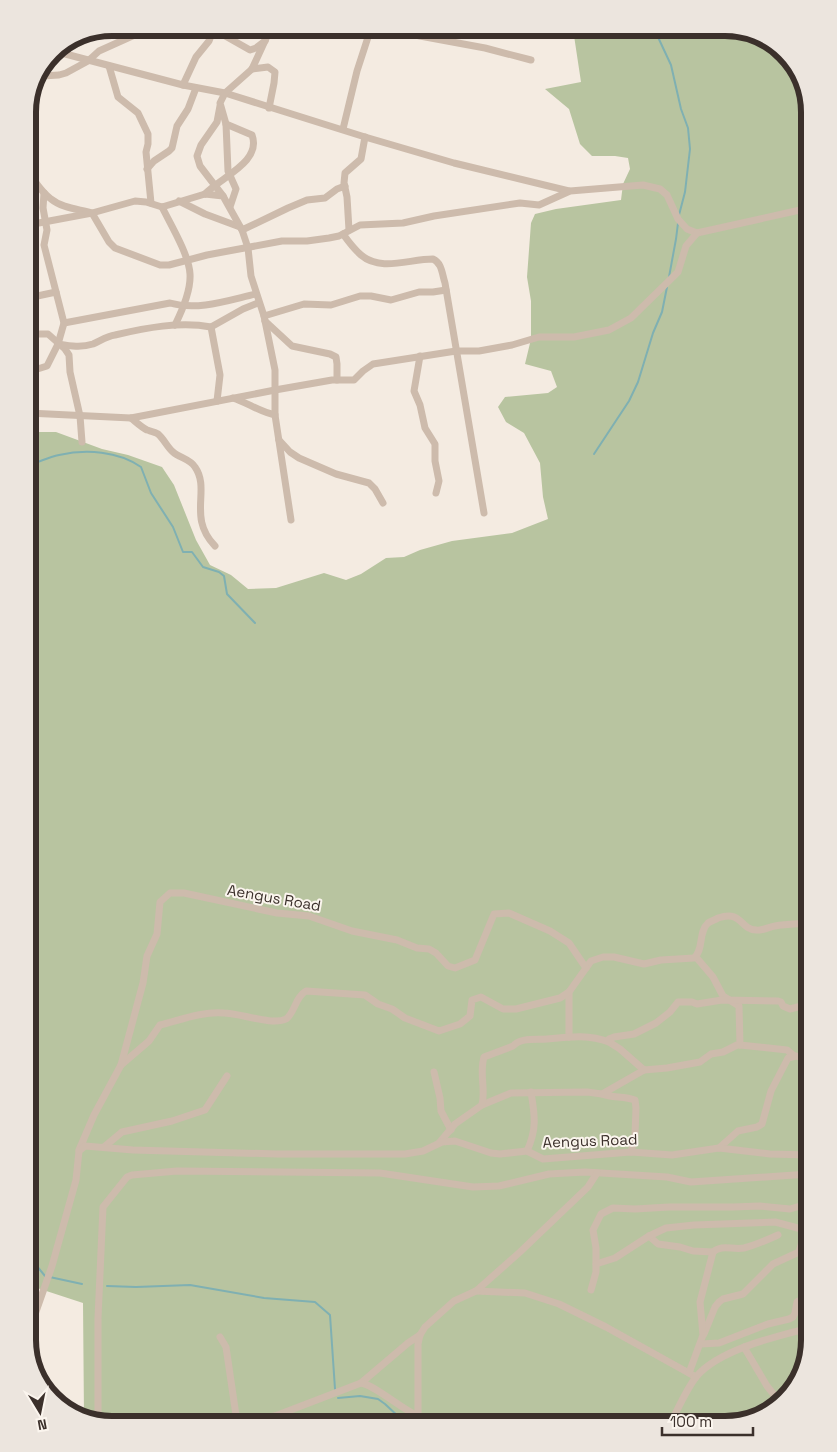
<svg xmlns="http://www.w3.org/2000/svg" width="837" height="1452" viewBox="0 0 837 1452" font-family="'Space Grotesk',sans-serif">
<rect width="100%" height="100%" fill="#f4ebe1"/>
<!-- green -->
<path fill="#b8c4a0" d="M730,28L772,42L801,75L809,113V1340L795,1386L762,1416L724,1424H107L84,1417L83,1303L28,1285V432H56L102,449L128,455L162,467L174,485L196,540L210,565L231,575L248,589L276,588L324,573L346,580L361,574L386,558L404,557L420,550L452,541L512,533L548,519L543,497L540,463L524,433L506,422L498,407L505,397L548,393L557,387L551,371L525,364L531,339V301L527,277L531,223L535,214L556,209L621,200L623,184L630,169L628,158L615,156H592L580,144L569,109L545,89L581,82L573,29Z"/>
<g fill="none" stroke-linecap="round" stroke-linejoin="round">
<!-- stream -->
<g stroke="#7fb0b2" stroke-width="2">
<path d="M655,28L657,35L671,65L681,109L688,128L690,149L685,192L679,215"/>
<path d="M669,277L676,239L678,223"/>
<path d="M594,454L629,401L638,382L653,333L662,312L667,287"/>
<path d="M28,464L29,465C39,462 49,457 59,455C86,449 118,451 141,467L151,493L173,527L183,552H192L203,567L219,572L224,576L227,594L255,623"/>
<path d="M28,1264L36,1265L45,1276L82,1284"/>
<path d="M107,1286L136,1287L190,1285L264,1298L315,1302L330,1315L335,1389"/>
<path d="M338,1398L360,1396L378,1399L385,1404L401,1419L413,1424"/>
</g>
<!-- street -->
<g stroke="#cdbbac" stroke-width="7">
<path d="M398,31L420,36L485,48L531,60"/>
<path d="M220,33L250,50L256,48L265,41"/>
<path d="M54,51L183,85L225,93L365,137L454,163L569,191"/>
<path d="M109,66L118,97L138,113L148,134V144L146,152L151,203"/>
<path d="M252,69L268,67L275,72L274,83L269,108"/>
<path d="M42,76L59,75L66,73L88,61L99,51L139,33"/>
<path d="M183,85L196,57L209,41L212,33"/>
<path d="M220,106L217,122L201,145L197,156L200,166L223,196"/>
<path d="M343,129L357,71L370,31"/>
<path d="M147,169L154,161L169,151L172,148L177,126L188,109L196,88"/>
<path d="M28,172C35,181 41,192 51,199C62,208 78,209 92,213L109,242L115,248L160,265H169L207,255L282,241H307L329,238L339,236L360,225L403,223L434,216L520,203L539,205L570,191L643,185L660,189L667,195L678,219L687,229L697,233L809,208"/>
<path d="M205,194C221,177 262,162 252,135L226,124"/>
<path d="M179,201L205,214L240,227"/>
<path d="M162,207C171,225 189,255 190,274C191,290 182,311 175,325"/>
<path d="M230,207L236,189L228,171L226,124L220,103L225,93L252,69L269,32"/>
<path d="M28,225L92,213L135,201L146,202L162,207L205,194L223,196L242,230L248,248L251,276L264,316L275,370V415L291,520"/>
<path d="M242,230L288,208L307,200L325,198L337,189L345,186"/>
<path d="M349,230L347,197L344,183L345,173L361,159L365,137"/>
<path d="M343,234C348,241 354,249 361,255C381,272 409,259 433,259C442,263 442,274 445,283L484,513"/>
<path d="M28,298L56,292"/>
<path d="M264,316L304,304L331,305L360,296H371L391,300L419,292H433L446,290"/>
<path d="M265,321L292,346L330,354L336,357L337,364V380"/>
<path d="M64,323L170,303C198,311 229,300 256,294"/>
<path d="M211,327L243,309L258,303"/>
<path d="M28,334H48L65,349L69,355L70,372L80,416L82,442"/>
<path d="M58,344C70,346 81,348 93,344C100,341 107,336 115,335C145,328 180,321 211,327L220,375L217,401"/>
<path d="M420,356L414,391L420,405L425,428L435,444V461L439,481L436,493"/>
<path d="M28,372L47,366L58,344L64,323L44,245L47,230L43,208L44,193"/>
<path d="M233,398C248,403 260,412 275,415"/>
<path d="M28,413L131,418L275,390L332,380H354L363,371L373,364L456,351H479L512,345L539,337H574L609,330L631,318L678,272L686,246L697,233"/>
<path d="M131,418C136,422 141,427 147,430C150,431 155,432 158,434C164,439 167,447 173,452C180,458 190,459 195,467C211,490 187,517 215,546"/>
<path d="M279,440L290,452L299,458L336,474L369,483L375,489L383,503"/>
<path d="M696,957L713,977L723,996L739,1006L740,1045L787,1050L793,1055"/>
<path d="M809,1002L804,998L803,993L809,985"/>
<path d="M569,1037V992"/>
<path d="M609,1042L620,1049L644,1070"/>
<path d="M121,1065L149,1041L160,1025C180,1020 203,1011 224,1013C240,1013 273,1026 286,1019C295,1013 295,997 306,991L365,995L378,1004L392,1009L405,1018L439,1031L460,1024L470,1016L472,1000L481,997L503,1009H516L560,998L569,992L591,961L603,957H614L644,964L661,960L694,958C704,950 698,932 708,923C711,921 715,920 718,918C743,910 739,929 756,930C762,931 769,927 775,926C786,924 798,924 809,923"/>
<path d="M434,1072L440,1098L441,1111L451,1130"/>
<path d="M482,1105L511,1093L587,1092L602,1094"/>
<path d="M439,1143L455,1124L482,1105C486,1089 479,1074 484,1057L513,1046C521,1037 536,1040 547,1039C568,1037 588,1034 609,1042V1039L614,1037L634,1034L656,1023L670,1012L678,1002H692L697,1004L722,1000L778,1001L781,1002L783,1006L790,1009L809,1004"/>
<path d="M104,1147L122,1132L172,1121L205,1110L227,1076"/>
<path d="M719,1148L738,1131L757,1127L762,1124L771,1091L788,1058L796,1056L809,1060"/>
<path d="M79,1150L94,1115L121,1065L143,983L147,956L157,934L160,902L170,893H184L277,913L309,916L352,931L397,940L417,948L429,949L436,953L448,966L455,968L475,960L494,914L509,913L550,931L569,943L586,968"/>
<path d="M527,1151C537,1129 535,1116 531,1092"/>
<path d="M631,1152L635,1135L636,1108L635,1100C624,1096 612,1098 602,1094L644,1070L667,1068L700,1062L711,1054L723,1052L737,1045H740"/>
<path d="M649,1236L658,1244L680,1247L693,1251L713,1252"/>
<path d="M596,1264V1248L593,1230L601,1214L613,1208L635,1209L669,1207H733L760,1206L790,1209L800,1206L809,1207"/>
<path d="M591,1290L596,1272V1264L615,1258L649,1236L666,1228L694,1225L775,1222L809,1231"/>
<path d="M476,1291L525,1293L559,1304L606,1327L696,1377"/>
<path d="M704,1334L715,1307L719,1302L723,1299L743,1294L773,1264L799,1252L805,1231"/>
<path d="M220,1337L226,1347L237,1422"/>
<path d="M28,1342L33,1320L52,1266L76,1180L79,1151L85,1146L133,1150L277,1154H405L423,1151L442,1142L455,1141L491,1153L500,1154L527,1151L543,1159L631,1152L672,1155L719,1148L770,1154L809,1155"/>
<path d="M701,1344L719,1343L768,1324L789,1319L793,1317L795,1313L797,1302L809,1296"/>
<path d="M744,1347L767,1386L779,1401"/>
<path d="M689,1373L703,1335L700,1302L713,1252C722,1244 732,1250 744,1248C756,1245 767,1240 778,1235"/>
<path d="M361,1383L408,1343L420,1335"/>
<path d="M275,1416L276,1424"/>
<path d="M98,1421V1318L103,1207L127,1177L132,1175L177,1171L380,1173L473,1187L499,1186L549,1174L585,1172L667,1177L691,1182L809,1174"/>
<path d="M100,1422L183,1424L237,1422L275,1416L361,1383C375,1385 401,1409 418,1416"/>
<path d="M421,1424L418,1416V1344L420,1335L425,1327L454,1301L476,1291L520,1252L588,1187L597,1173"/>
<path d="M670,1424C678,1409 686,1390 696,1377C718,1350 777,1336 809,1328"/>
</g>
</g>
<g text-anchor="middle" stroke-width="4" stroke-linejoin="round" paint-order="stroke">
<!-- street labels -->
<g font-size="15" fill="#3b302b" stroke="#fbf5ee">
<text transform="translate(274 898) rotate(10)" y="5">Aengus Road</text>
<text transform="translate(590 1141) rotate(-2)" y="5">Aengus Road</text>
</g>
</g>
<!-- crop -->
<path d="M0 0H837V1452H0ZM112 36H725A76 76 0 0 1 801 112V1340A76 76 0 0 1 725 1416H112A76 76 0 0 1 36 1340V112A76 76 0 0 1 112 36Z" fill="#ece5de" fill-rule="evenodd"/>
<path fill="none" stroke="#3b302b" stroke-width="6" d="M112 36H725A76 76 0 0 1 801 112V1340A76 76 0 0 1 725 1416H112A76 76 0 0 1 36 1340V112A76 76 0 0 1 112 36Z"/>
<!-- north arrow -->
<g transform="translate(40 1412) rotate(170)" stroke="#fbf5ee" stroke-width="4" paint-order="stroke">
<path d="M0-4L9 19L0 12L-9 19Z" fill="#3b302b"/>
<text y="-8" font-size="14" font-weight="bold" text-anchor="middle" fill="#3b302b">N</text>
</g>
<!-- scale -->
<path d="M662 1427v8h91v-8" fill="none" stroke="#3b302b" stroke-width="2.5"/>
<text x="670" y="1427" font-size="15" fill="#3b302b" stroke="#fbf5ee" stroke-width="4" paint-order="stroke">100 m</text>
</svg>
